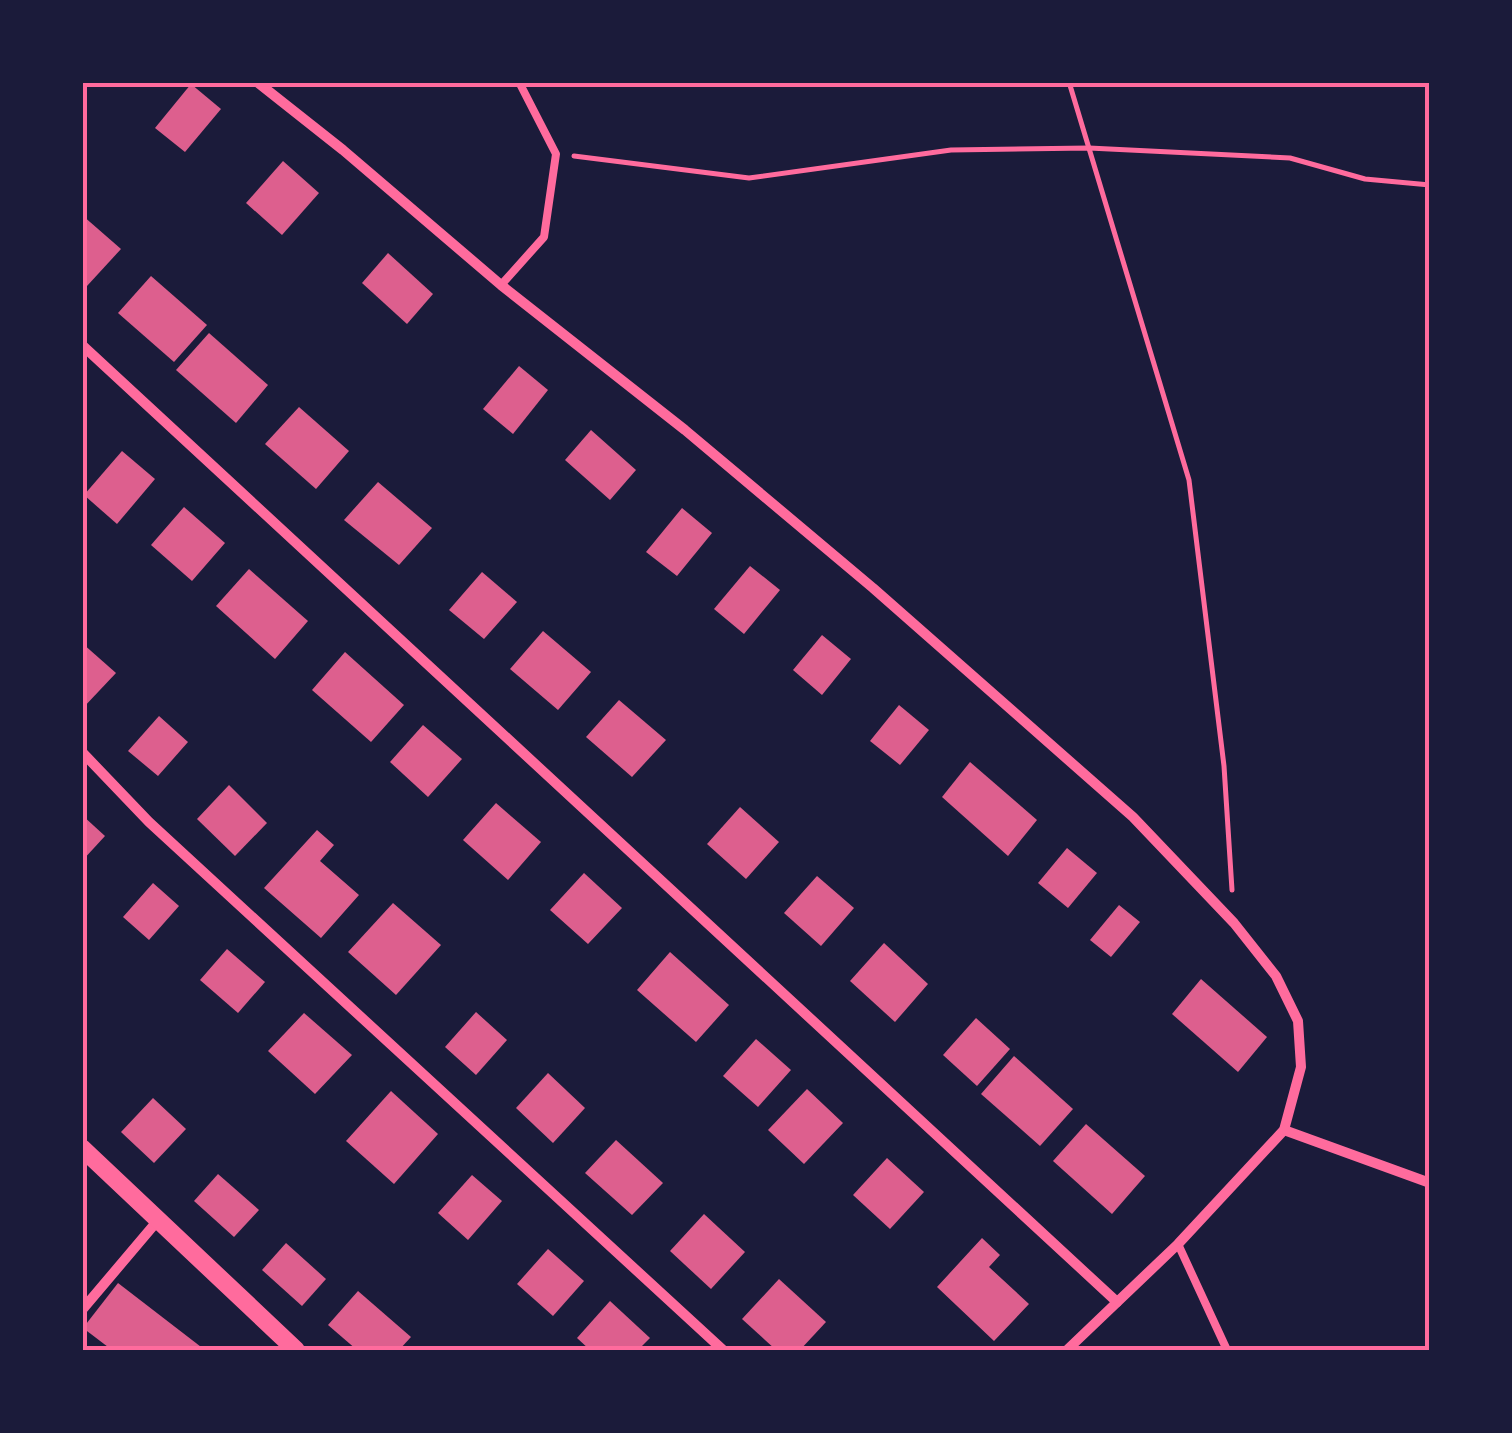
<svg xmlns="http://www.w3.org/2000/svg" width="1512" height="1433" viewBox="0 0 1512 1433" font-family="Arial,sans-serif">
<rect width="100%" height="100%" fill="#1b1b3a"/>
<!-- building -->
<g fill="#dd5f8e">
<path d="M191,84L221,109L185,152L155,128Z"/>
<path d="M283,161L319,193L282,235L246,203Z"/>
<path d="M82,215L121,249L87,286L82,282Z"/>
<path d="M388,253L433,294L407,324L362,283Z"/>
<path d="M151,276L207,325L174,362L118,313Z"/>
<path d="M209,333L268,385L236,423L176,370Z"/>
<path d="M519,366L548,390L513,434L483,409Z"/>
<path d="M299,407L349,451L316,489L265,444Z"/>
<path d="M591,430L636,470L610,500L565,460Z"/>
<path d="M122,451L155,479L117,524L84,495Z"/>
<path d="M378,482L432,528L399,565L344,520Z"/>
<path d="M184,507L225,543L192,581L151,545Z"/>
<path d="M682,508L712,533L677,576L646,552Z"/>
<path d="M750,566L780,590L744,634L714,609Z"/>
<path d="M249,569L308,621L275,659L216,606Z"/>
<path d="M482,572L517,602L484,639L449,610Z"/>
<path d="M543,631L591,672L558,710L510,669Z"/>
<path d="M822,635L851,659L822,695L793,670Z"/>
<path d="M82,643L116,673L82,709Z"/>
<path d="M345,652L404,705L371,742L312,690Z"/>
<path d="M619,700L666,740L632,777L586,737Z"/>
<path d="M899,705L929,730L900,765L870,741Z"/>
<path d="M159,716L188,742L158,776L128,751Z"/>
<path d="M423,725L462,759L428,797L390,762Z"/>
<path d="M970,762L1037,820L1008,856L942,797Z"/>
<path d="M229,785L267,823L235,856L197,819Z"/>
<path d="M496,803L541,842L508,880L463,840Z"/>
<path d="M740,807L779,842L746,879L707,844Z"/>
<path d="M82,815L105,836L82,861Z"/>
<path d="M317,830L334,845L320,861L359,895L321,938L264,888Z"/>
<path d="M1067,848L1097,873L1068,908L1038,883Z"/>
<path d="M584,873L622,908L588,944L550,910Z"/>
<path d="M817,876L854,908L821,946L784,913Z"/>
<path d="M153,883L179,906L149,940L123,917Z"/>
<path d="M393,903L441,945L396,995L348,952Z"/>
<path d="M1119,905L1140,922L1111,957L1090,940Z"/>
<path d="M884,943L928,984L895,1022L850,981Z"/>
<path d="M227,949L265,982L238,1013L200,980Z"/>
<path d="M670,952L729,1005L696,1042L637,990Z"/>
<path d="M1201,979L1267,1037L1238,1072L1172,1014Z"/>
<path d="M476,1012L507,1040L476,1075L445,1047Z"/>
<path d="M304,1013L352,1055L315,1094L268,1051Z"/>
<path d="M976,1018L1010,1049L977,1086L943,1055Z"/>
<path d="M756,1039L791,1070L758,1107L723,1076Z"/>
<path d="M1014,1056L1073,1109L1040,1146L981,1094Z"/>
<path d="M548,1073L585,1108L553,1143L516,1108Z"/>
<path d="M807,1089L843,1123L804,1164L768,1130Z"/>
<path d="M391,1091L438,1134L394,1184L346,1141Z"/>
<path d="M153,1098L186,1129L154,1163L121,1132Z"/>
<path d="M1086,1124L1145,1176L1112,1214L1053,1161Z"/>
<path d="M616,1140L663,1183L632,1215L585,1173Z"/>
<path d="M887,1158L924,1192L890,1229L853,1195Z"/>
<path d="M218,1174L259,1210L234,1237L194,1201Z"/>
<path d="M472,1175L502,1201L468,1240L438,1213Z"/>
<path d="M704,1214L745,1252L711,1289L670,1251Z"/>
<path d="M982,1238L1000,1255L989,1267L1029,1304L994,1341L937,1287Z"/>
<path d="M286,1243L326,1279L302,1306L262,1270Z"/>
<path d="M548,1249L584,1281L553,1316L517,1284Z"/>
<path d="M779,1279L826,1322L800,1350H776L742,1319Z"/>
<path d="M118,1283L205,1350H112L83,1328Z"/>
<path d="M358,1291L411,1337L399,1350H357L328,1325Z"/>
<path d="M610,1301L650,1338L638,1350H590L577,1338Z"/>
</g>
<g fill="none" stroke-linecap="round" stroke-linejoin="round">
<!-- path -->
<g stroke="#ff6b9d" stroke-width="5">
<path d="M1069,82L1189,480L1224,766L1232,890"/>
<path d="M574,156L749,178L951,150L1089,148L1290,158L1365,179L1430,185"/>
</g>
<!-- service -->
<g stroke="#ff6b9d" stroke-width="8">
<path d="M501,285L544,237L556,154L519,82"/>
<path d="M1178,1244L1227,1350"/>
</g>
<!-- minor -->
<g stroke="#ff6b9d" stroke-width="10">
<path d="M257,82L343,150L501,285L685,430L873,588L1133,817L1234,923L1276,976L1298,1021L1301,1067L1284,1130L1178,1244L1067,1350"/>
<path d="M82,345L1117,1302"/>
<path d="M82,752L149,822L723,1350"/>
<path d="M1284,1130L1430,1183"/>
<path d="M82,1310L159,1219"/>
</g>
<!-- tertiary -->
<path stroke="#ff6b9d" stroke-width="18" d="M82,1148L296,1350"/>
</g>
<!-- border -->
<rect width="1512" height="1433" fill="none" stroke="#1b1b3a" stroke-width="170"/>
<rect x="85" y="85" width="1342" height="1263" fill="none" stroke="#ff6b9d" stroke-width="4"/>
</svg>
